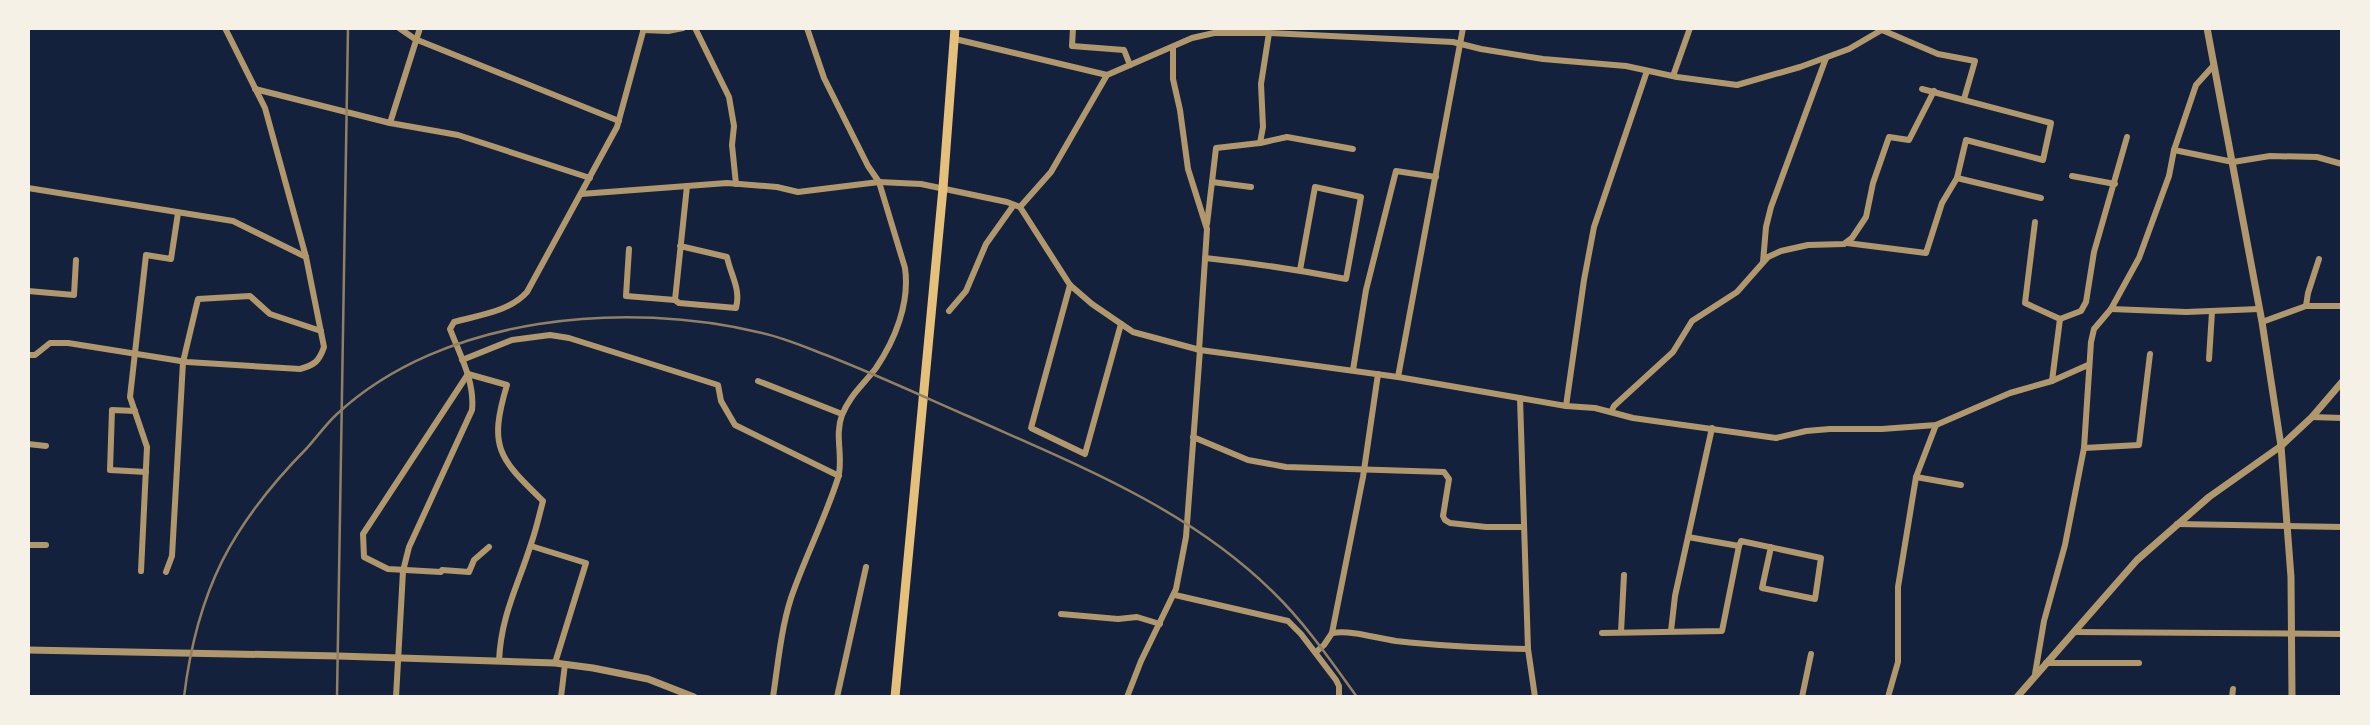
<svg xmlns="http://www.w3.org/2000/svg" width="2370" height="725" viewBox="0 0 2370 725" font-family="'Open Sans',sans-serif">
<rect width="100%" height="100%" fill="#14213d"/>
<g fill="none" stroke-linecap="round" stroke-linejoin="round">
<!-- minor -->
<g stroke="#b1986c" stroke-width="6">
<path d="M399,28L415,39L619,121"/>
<path d="M695,28L729,97L734,126L732,145L736,184"/>
<path d="M1073,28L1072,46L1124,50L1130,65"/>
<path d="M643,30L668,31L683,28"/>
<path d="M1882,30L1938,54L1975,61L1964,99"/>
<path d="M955,39L1107,75"/>
<path d="M1173,47V79L1180,110L1188,169L1207,229L1199,350"/>
<path d="M1673,76L1690,28"/>
<path d="M255,89L390,123L458,135L590,178"/>
<path d="M390,123L420,28"/>
<path d="M1260,143L1263,127L1261,84L1269,33"/>
<path d="M2174,150L2233,162L2270,156L2317,157L2342,164"/>
<path d="M2072,176L2115,184"/>
<path d="M1957,178L2041,198"/>
<path d="M1212,182L1251,187"/>
<path d="M28,188L233,221L306,257"/>
<path d="M581,194L727,183L777,187L798,192L879,182L921,184L1007,202L1020,207L1051,172L1107,75L1192,38L1214,33H1269L1453,42L1481,49L1543,59L1626,66L1677,77L1737,85L1800,67L1849,49L1885,28"/>
<path d="M1020,207L1070,285L1092,304L1133,332L1200,350L1398,377L1566,406L1595,408L1633,418L1776,438L1806,431L1830,429H1882L1936,425L2010,393L2052,381L2088,365"/>
<path d="M2035,222L2025,303L2060,319L2052,381"/>
<path d="M1207,224L1216,148L1260,143L1287,137L1353,149"/>
<path d="M1847,243L1926,253L1942,203L1957,178L1966,140L2043,160L2051,123L1922,89"/>
<path d="M680,246L727,257C731,276 741,289 736,308L679,303L675,300L687,186"/>
<path d="M629,249L626,296L675,300"/>
<path d="M1205,258C1253,263 1299,270 1346,279L1361,197L1315,187L1300,270"/>
<path d="M1763,262L1766,227L1771,207L1826,58"/>
<path d="M1070,285L1031,428L1085,454L1121,324"/>
<path d="M28,291L74,295L76,260"/>
<path d="M2306,306L2308,293L2319,259"/>
<path d="M2111,309L2186,312L2259,309"/>
<path d="M949,311L966,291L986,244L1013,206"/>
<path d="M2060,319L2081,311L2086,302L2094,252L2127,137"/>
<path d="M2262,322L2306,306H2342"/>
<path d="M28,355H35L50,343H68L187,362L300,369C314,365 319,362 324,347L306,257L265,108L225,28"/>
<path d="M2209,359L2212,312"/>
<path d="M462,360L512,340L550,335L569,338L718,385L721,401L735,425L839,476"/>
<path d="M1353,370L1366,290L1396,171L1436,177"/>
<path d="M1398,377L1463,28"/>
<path d="M758,381L842,414"/>
<path d="M1520,398L1528,649L1535,697"/>
<path d="M1566,406L1584,280L1594,227L1647,71"/>
<path d="M135,411L112,410L110,470L146,472"/>
<path d="M1611,412L1614,406L1673,352L1692,321L1737,292L1768,257L1781,251L1808,245L1844,244L1852,238L1866,217L1873,183L1889,137L1909,140L1934,91"/>
<path d="M2312,417L2342,418"/>
<path d="M1193,437L1248,460L1286,467L1444,472L1449,479L1443,516L1445,520L1450,523L1486,527H1524"/>
<path d="M28,444L46,446"/>
<path d="M2084,448L2139,445L2150,354"/>
<path d="M1916,477L1961,485"/>
<path d="M2177,524L2342,527"/>
<path d="M1688,537L1739,546L1741,541L1821,558L1815,599L1762,588L1771,547"/>
<path d="M28,545H46"/>
<path d="M531,546L586,563L555,663"/>
<path d="M489,547L474,560L469,572L442,570L441,572L388,569L364,557L363,534L468,374L507,385C488,448 499,458 543,501C539,516 536,530 531,544C518,586 501,615 499,661"/>
<path d="M141,571L147,447L130,397L146,255L171,259L178,213"/>
<path d="M166,572L172,556L183,362L198,299L250,296L270,314L321,331"/>
<path d="M1175,595L1288,621L1301,634L1336,680L1339,686V697"/>
<path d="M1061,614L1118,619L1137,617L1160,624"/>
<path d="M1671,631L1675,596L1712,428"/>
<path d="M1621,632L1624,575"/>
<path d="M2074,632L2342,634"/>
<path d="M1332,633C1353,630 1375,638 1396,641C1440,646 1484,648 1528,649"/>
<path d="M1602,633L1722,631L1739,546"/>
<path d="M1316,652L1324,645L1332,633L1363,477L1378,374"/>
<path d="M2046,663H2139"/>
<path d="M2035,674L2044,621L2065,545L2084,448L2091,342L2094,329L2111,309L2139,258L2169,176L2174,150L2196,85L2214,65"/>
<path d="M396,697L403,571L409,547L472,410C475,382 460,355 450,329L454,322C479,315 509,312 527,292L617,127L644,28"/>
<path d="M561,697L565,664"/>
<path d="M773,697C778,664 781,629 791,598C805,557 825,519 838,478C844,458 834,436 842,415C850,395 863,385 876,368C895,340 910,303 905,268L879,182L868,166L824,78L807,28"/>
<path d="M837,697L866,567"/>
<path d="M1127,697L1141,661L1176,589L1186,537L1200,350"/>
<path d="M1802,697L1811,654"/>
<path d="M1888,697L1898,662V587L1916,477L1936,425"/>
<path d="M2232,697L2233,689"/>
</g>
<!-- tertiary -->
<g stroke="#b1986c" stroke-width="7">
<path d="M2207,28L2262,322L2281,446L2291,577L2292,697"/>
<path d="M28,650L338,656L555,663L593,668L648,679L694,697"/>
<path d="M2017,697L2137,560L2209,497L2281,446L2312,417L2342,382"/>
</g>
<!-- primary -->
<path stroke="#e5c07b" stroke-width="9" d="M895,697L943,188L955,28"/>
<!-- rail -->
<g stroke="#918062" stroke-width="2.5">
<path d="M184,697C197,590 232,524 307,448C317,437 326,424 337,414C444,315 626,300 762,333C784,338 805,347 826,355C875,374 922,396 970,417C1077,465 1188,508 1273,592C1305,623 1331,661 1357,697"/>
<path d="M337,697L348,28"/>
</g>
</g>
<!-- border -->
<rect width="2370" height="725" fill="none" stroke="#f6f1e7" stroke-width="60"/>
</svg>
